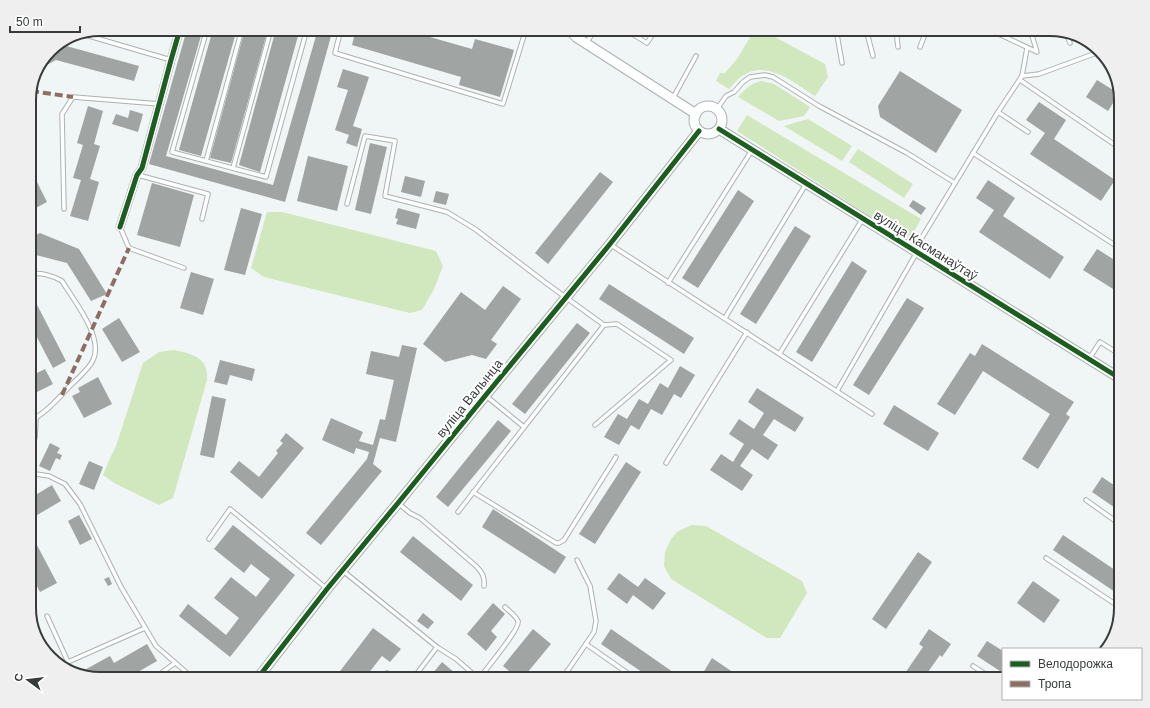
<svg xmlns="http://www.w3.org/2000/svg" width="1150" height="708" viewBox="0 0 1150 708" font-family="Helvetica,sans-serif">
<rect width="100%" height="100%" fill="#f0f6f5"/>
<!-- green -->
<g fill="#d1e7bd">
<path d="M755,29H760L825,64L828,77L815,96C794,83 768,59 742,76C737,79 733,85 729,89L716,81L720,73H725L737,59Z"/>
<path d="M762,81L774,84L810,107L804,116L779,121L738,97C745,89 751,83 762,81Z"/>
<path d="M747,115L921,219L909,241L737,131Z"/>
<path d="M808,119L852,146L842,161L784,126Z"/>
<path d="M858,149L913,184L904,198L849,162Z"/>
<path d="M267,212H282L436,251L443,266L434,289L422,310L410,313L264,277L251,268Z"/>
<path d="M174,350C193,354 209,358 207,380L173,498L159,505L116,484L103,475L110,458L116,446L143,363L159,352Z"/>
<path d="M692,525L706,526L802,581L807,593L780,638H767L671,579L664,566L665,552L671,539L678,531Z"/>
</g>
<!-- building -->
<g fill="#a0a4a2">
<path d="M106,29H115L114,33L105,31Z"/>
<path d="M187,29H203L166,156L273,185L318,29H333L285,202L149,164Z"/>
<path d="M213,29H237L201,156L179,150Z"/>
<path d="M245,29H268L231,163L210,158Z"/>
<path d="M276,29H300L260,172L239,165Z"/>
<path d="M356,29H402L472,49L475,39L514,50L500,97L459,85L461,77L352,45Z"/>
<path d="M59,44L139,66L134,81L56,60L41,68L50,50Z"/>
<path d="M343,69L369,77L353,126L362,129L357,147L346,143L349,135L335,130L348,90L337,87Z"/>
<path d="M900,71L962,110L936,153L880,117L878,106Z"/>
<path d="M1097,80L1118,93L1119,90L1121,104L1115,100L1108,111L1086,97Z"/>
<path d="M1039,102L1066,120L1054,139L1115,180L1101,201L1030,154L1045,133L1026,120Z"/>
<path d="M88,106L103,111L94,144L100,146L90,179L99,182L88,221L70,216L81,180L73,178L83,145L77,143Z"/>
<path d="M130,110L143,114L138,132L112,124L116,114L128,118Z"/>
<path d="M370,143L387,147L371,214L355,210Z"/>
<path d="M308,156L348,166L337,211L297,201Z"/>
<path d="M29,166L47,202L32,210L29,204Z"/>
<path d="M600,172L613,182L548,264L535,253Z"/>
<path d="M405,176L425,181L421,197L401,192Z"/>
<path d="M988,180L1015,198L1003,216L1064,257L1050,279L979,232L994,210L976,198Z"/>
<path d="M152,183L194,195L180,247L137,235Z"/>
<path d="M738,190L754,201L698,288L682,278Z"/>
<path d="M436,191L449,194L446,205L433,202Z"/>
<path d="M913,200L926,208L921,215L909,206Z"/>
<path d="M241,208L262,214L245,275L224,270Z"/>
<path d="M398,208L420,214L416,229L396,224L398,219L395,218Z"/>
<path d="M795,226L811,236L756,324L740,314Z"/>
<path d="M40,233L79,249L107,294L91,301L67,263L36,255L29,259V238Z"/>
<path d="M1097,249L1121,264V294L1083,270Z"/>
<path d="M852,261L867,271L812,362L796,352Z"/>
<path d="M191,272L214,279L203,315L180,308Z"/>
<path d="M609,284L694,338L684,354L599,299Z"/>
<path d="M503,286L521,299L491,340L497,344L486,359L472,355L445,362L423,344L461,292L485,310Z"/>
<path d="M33,297L66,361L53,368L29,322V300Z"/>
<path d="M907,298L924,308L869,395L853,385Z"/>
<path d="M119,318L140,352L122,362L102,329Z"/>
<path d="M577,323L590,333L525,414L512,404Z"/>
<path d="M982,344L1074,402L1066,414L1070,417L1038,469L1022,459L1050,414L983,371L955,415L937,404L970,353L975,356Z"/>
<path d="M402,345L417,348L396,442L380,438L373,464L382,471L321,545L306,533L367,459L369,452L356,448L354,454L322,440L331,418L363,432L359,441L373,445L380,419L385,420L394,380L366,374L371,351L399,357Z"/>
<path d="M220,360L255,369L252,381L230,375L227,385L214,382Z"/>
<path d="M680,366L695,375L681,398L674,394L662,415L651,409L639,430L631,425L619,445L604,437L618,414L627,419L639,399L648,404L660,383L668,388Z"/>
<path d="M45,369L53,384L29,396V377Z"/>
<path d="M98,377L112,404L84,418L72,396L80,392L78,388Z"/>
<path d="M757,388L804,418L795,432L774,419L763,435L778,445L768,460L752,449L740,466L753,475L742,491L710,470L721,454L733,462L744,444L729,434L739,419L754,429L764,413L748,402Z"/>
<path d="M212,396L226,399L214,458L200,455Z"/>
<path d="M894,405L939,433L928,451L883,424Z"/>
<path d="M498,420L511,431L448,507L436,497Z"/>
<path d="M286,433L304,448L262,499L230,472L239,461L259,477L278,453L276,451L283,443L280,441Z"/>
<path d="M50,443L60,448L57,453L62,455L60,460L56,458L50,471L39,466Z"/>
<path d="M89,461L103,467L94,490L79,484Z"/>
<path d="M626,462L641,472L595,544L579,534Z"/>
<path d="M1102,477L1121,490V512L1092,492Z"/>
<path d="M52,485L61,501L32,518L29,514V499Z"/>
<path d="M493,509L566,557L555,574L482,527Z"/>
<path d="M79,515L92,539L80,545L68,521Z"/>
<path d="M233,525L295,575L230,657L179,616L188,604L226,635L239,618L214,598L231,577L256,597L270,579L251,564L244,573L214,549Z"/>
<path d="M29,530L57,583L40,592L29,571Z"/>
<path d="M1063,535L1121,574V596L1053,550Z"/>
<path d="M413,536L473,585L461,601L400,552Z"/>
<path d="M918,552L932,562L886,629L872,619Z"/>
<path d="M619,573L638,587L645,578L666,593L653,610L633,595L627,604L607,589Z"/>
<path d="M109,577L112,584L108,586L104,579Z"/>
<path d="M1033,581L1060,600L1044,623L1017,603Z"/>
<path d="M493,603L505,614L491,631L497,637L486,651L467,634Z"/>
<path d="M423,613L434,622L428,629L417,621Z"/>
<path d="M31,620L38,632L35,633Z"/>
<path d="M373,628L401,649L390,662L382,656L364,679H334Z"/>
<path d="M533,629L551,644L522,679H519L503,666Z"/>
<path d="M611,629L683,679H652L601,644Z"/>
<path d="M929,629L951,644L942,657L940,655L923,679H901L923,647L919,644Z"/>
<path d="M987,641L1003,651V673L977,656Z"/>
<path d="M147,644L157,661L126,679H121L118,673L107,679H100L79,673L110,656L114,663Z"/>
<path d="M712,658L743,679H712L703,673Z"/>
<path d="M442,662L462,679H428Z"/>
</g>
<g fill="none" stroke-linecap="round" stroke-linejoin="round">
<defs>
<g id="service">
<path d="M207,29L172,152L266,177L307,29"/>
<path d="M341,29L335,53L503,104L526,29"/>
<path d="M624,29L647,43L656,29"/>
<path d="M836,29L842,63"/>
<path d="M866,29L873,56"/>
<path d="M896,29L898,47"/>
<path d="M983,29L1001,35"/>
<path d="M999,29L1001,35L1037,52L1030,29"/>
<path d="M79,33L171,60"/>
<path d="M1066,33L1070,43"/>
<path d="M586,43L596,29"/>
<path d="M920,47L927,29"/>
<path d="M1022,76L1027,48"/>
<path d="M1020,80L1121,149"/>
<path d="M673,98L696,56"/>
<path d="M717,109L726,96L734,92L743,82L750,77L765,75L773,77L819,106L907,153L955,183"/>
<path d="M998,112L1028,132"/>
<path d="M973,153L1121,249"/>
<path d="M206,161L242,29"/>
<path d="M233,168L271,29"/>
<path d="M138,175L208,194L202,219"/>
<path d="M347,204L365,136L395,141L385,196L447,212L475,229L546,283L604,325"/>
<path d="M64,209L62,114L73,97L160,104"/>
<path d="M120,227L129,248L184,268"/>
<path d="M611,245L872,414"/>
<path d="M915,249L998,112L1022,76L1039,74L1099,52"/>
<path d="M29,275C39,271 53,276 62,281C74,301 104,337 93,360C90,368 75,381 69,387C58,399 44,415 29,421"/>
<path d="M668,283L752,150"/>
<path d="M725,318L806,184"/>
<path d="M780,353L862,220"/>
<path d="M1089,359L1100,342L1121,355"/>
<path d="M837,391L917,252"/>
<path d="M486,396L524,427"/>
<path d="M29,442L35,438L36,418"/>
<path d="M666,463L747,332"/>
<path d="M29,473L49,476L65,484L80,504L121,587L156,646L194,679"/>
<path d="M473,492L556,543H559L564,540L616,457"/>
<path d="M1086,500L1121,525"/>
<path d="M399,504L410,513L420,518L476,566C482,572 485,577 484,586"/>
<path d="M458,512L604,325L617,324L671,360L595,425"/>
<path d="M209,539L230,509L326,588"/>
<path d="M1046,558L1121,608"/>
<path d="M343,571L437,647L456,659L479,679"/>
<path d="M47,616L68,662L145,628"/>
<path d="M586,644L636,679"/>
<path d="M973,666L993,679"/>
<path d="M567,671L580,679"/>
<path d="M387,673L395,679"/>
<path d="M153,679L175,663"/>
<path d="M410,679L415,676L437,647"/>
<path d="M479,679C485,670 521,628 518,621C516,616 509,611 505,607"/>
<path d="M562,679L594,632L596,621L590,586L577,560"/>
</g>
<path id="minor" d="M120,227L137,175L142,168L171,60L180,29"/>
<g id="tertiary">
<path d="M569,29L576,37L696,114"/>
<circle cx="708" cy="120" r="14"/>
<path d="M719,129L1121,379"/>
<path d="M257,679L327,589L398,503L485,396L610,244L699,131"/>
</g>
</defs>
<!-- service casing -->
<use href="#service" stroke="#adb2b1" stroke-width="5.5"/>
<!-- minor casing -->
<use href="#minor" stroke="#adb2b1" stroke-width="9"/>
<!-- tertiary casing -->
<use href="#tertiary" stroke="#adb2b1" stroke-width="11"/>
<!-- service -->
<use href="#service" stroke="#fdfefe" stroke-width="3.5"/>
<!-- minor -->
<use href="#minor" stroke="#fdfefe" stroke-width="7"/>
<!-- tertiary -->
<use href="#tertiary" stroke="#fdfefe" stroke-width="9"/>
<!-- quiet -->
<g stroke="#8d6e63" stroke-width="4" stroke-dasharray="8 4" stroke-linecap="butt">
<path d="M31,91L73,97"/>
<path d="M62,395L129,248"/>
</g>
<defs>
<g id="cycleway">
<path d="M719,129L1121,379"/>
<path d="M120,227L137,175L142,168L171,60L180,29"/>
<path d="M257,679L327,589L398,503L485,396L610,244L699,131"/>
</g>
</defs>
<!-- cycleway casing -->
<use href="#cycleway" stroke="#fff" stroke-width="8"/>
<!-- cycleway -->
<use href="#cycleway" stroke="#1b5e20" stroke-width="5"/>
</g>
<g text-anchor="middle" stroke-width="4" stroke-linejoin="round" paint-order="stroke">
<!-- street labels -->
<g font-size="13" fill="#373c3b" stroke="#fff">
<text transform="translate(926 245) rotate(32)" y="5">вуліца Касманаўтаў</text>
<text transform="translate(469 398) rotate(-51)" y="5">вуліца Валынца</text>
</g>
</g>
<!-- crop -->
<path d="M0 0H1150V708H0ZM100 36H1050A64 64 0 0 1 1114 100V608A64 64 0 0 1 1050 672H100A64 64 0 0 1 36 608V100A64 64 0 0 1 100 36Z" fill="#efefef" fill-rule="evenodd"/>
<path fill="none" stroke="#373c3b" stroke-width="2" d="M100 36H1050A64 64 0 0 1 1114 100V608A64 64 0 0 1 1050 672H100A64 64 0 0 1 36 608V100A64 64 0 0 1 100 36Z"/>
<!-- legend -->
<rect x="1002" y="648" width="140" height="52" fill="#ffffff" stroke="#afb1b1"/>
<rect x="1010" y="661" width="20" height="6" fill="#1b5e20" stroke="#afb1b1"/>
<text x="1038" y="668" font-size="12" fill="#373c3b">Велодорожка</text>
<rect x="1010" y="681" width="20" height="6" fill="#8d6e63" stroke="#afb1b1"/>
<text x="1038" y="688" font-size="12" fill="#373c3b">Тропа</text>
<!-- north arrow -->
<g transform="translate(28 680) rotate(285)" stroke="#ffffff" stroke-width="3" paint-order="stroke">
<path d="M0-3L7 15L0 10L-7 15Z" fill="#373c3b"/>
<text y="-6" font-size="11" font-weight="bold" text-anchor="middle" fill="#373c3b">С</text>
</g>
<!-- scale -->
<path d="M10 26v6h70v-6" fill="none" stroke="#373c3b" stroke-width="2"/>
<text x="16" y="26" font-size="12" fill="#373c3b" stroke="#ffffff" stroke-width="3" paint-order="stroke">50 m</text>
</svg>
